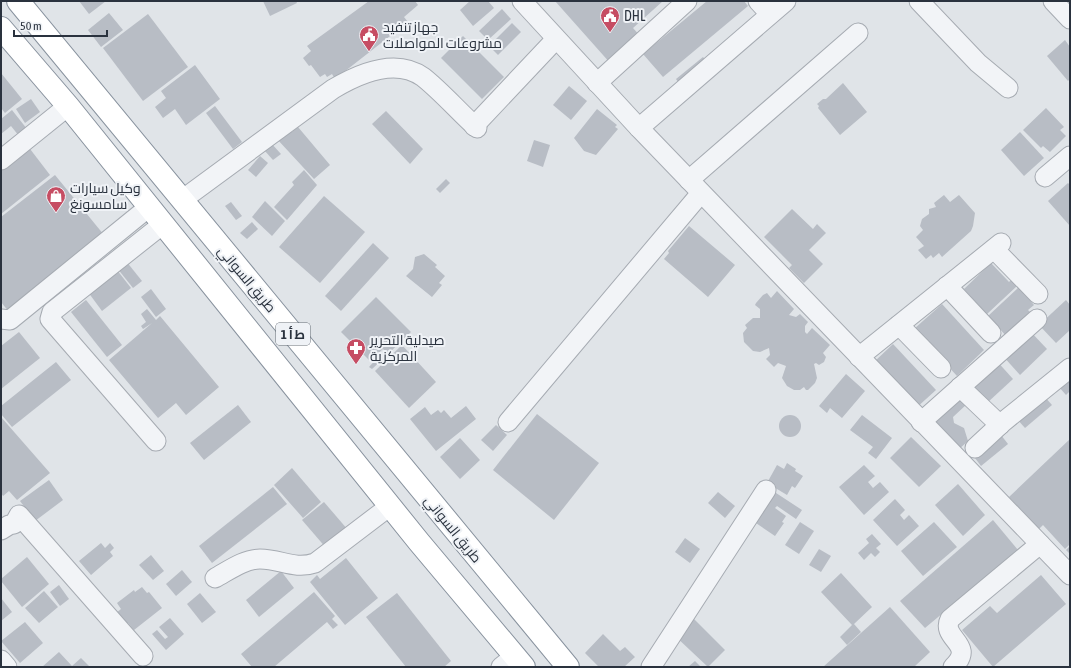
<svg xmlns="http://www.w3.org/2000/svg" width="1071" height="668" viewBox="0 0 1071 668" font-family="'Asap Condensed',Cairo,sans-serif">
<rect width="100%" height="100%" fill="#e0e4e8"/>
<!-- building -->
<g fill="#b8bdc5">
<path d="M79,1H106L89,14Z"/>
<path d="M263,1H296L297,3L270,16Z"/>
<path d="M369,1H415L418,5L404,17L408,22L335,79L332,74L327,77L325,74L320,77L311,65L309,66L303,58L311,51L307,46Z"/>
<path d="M470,1H488L494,8L473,26L460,10Z"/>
<path d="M555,1H663L633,28L641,37L611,64Z"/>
<path d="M707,1H744L748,6L663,77L643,54Z"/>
<path d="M502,9L511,19L488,40L479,31Z"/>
<path d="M109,13L123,30L101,47L88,30Z"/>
<path d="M148,14L188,67L143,101L103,48Z"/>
<path d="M512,23L521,32L498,55L489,46Z"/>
<path d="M463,36L504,77L482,99L441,58Z"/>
<path d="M1065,40L1070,47V79L1068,81L1047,56Z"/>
<path d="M703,57L707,62L680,85L676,79Z"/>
<path d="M195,65L220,99L186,125L175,109L163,118L155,107L166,98L161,91Z"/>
<path d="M1,73L22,99L5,113L1,108Z"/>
<path d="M843,83L867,112L840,135L818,108L819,106L817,104L823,99H826Z"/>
<path d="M569,86L587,101L571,120L553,105Z"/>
<path d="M31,99L40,112L25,123L16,109Z"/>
<path d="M215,106L242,142L233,149L206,113Z"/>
<path d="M1046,108L1064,127L1060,130L1066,136L1050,152L1043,146L1041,148L1023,130Z"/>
<path d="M597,109L617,125L615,127L618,129L596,155L584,151L574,138Z"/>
<path d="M12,110L27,129L19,136L11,126L1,134V119Z"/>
<path d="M386,111L423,149L410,164L372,124Z"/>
<path d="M298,127L330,165L314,179L277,139L289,129L292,132Z"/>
<path d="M1020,132L1044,158L1024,176L1001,150Z"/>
<path d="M534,140L550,145L543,167L527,161Z"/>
<path d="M271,143L281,154L273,160L264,150Z"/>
<path d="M27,145L50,175L1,214V166Z"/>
<path d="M260,156L268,163L256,177L248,170Z"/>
<path d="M304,170L317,185L287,220L274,207L294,185L292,182Z"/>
<path d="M55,175L104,235L9,312L1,302V217Z"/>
<path d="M446,179L450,183L440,193L436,189Z"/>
<path d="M1068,183L1070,185V226L1048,201Z"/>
<path d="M944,195L950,202L959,195L975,213L973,226L971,231L942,257L939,253L933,258L931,255L926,259L918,250L924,246L916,237L923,230L920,226L922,219L929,214V209L936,207L934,203Z"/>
<path d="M324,196L365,232L320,283L279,247Z"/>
<path d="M265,201L285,221L272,236L252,217Z"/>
<path d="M231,202L242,216L236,220L225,206Z"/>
<path d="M792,209L813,229L817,224L826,233L809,250L823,264L804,283L789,268L792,265L764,237Z"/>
<path d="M252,222L258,229L247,239L240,233Z"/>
<path d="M689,226L735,265L708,297L664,259L669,253L668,251Z"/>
<path d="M373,243L389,258L341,311L325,296Z"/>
<path d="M424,254L437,265L435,267L445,276L439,283L442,285L432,297L406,276L413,269L415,257Z"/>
<path d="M126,261L142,281L133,288L117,268Z"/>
<path d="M991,263L1009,282L1011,280L1017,286L987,314L964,289Z"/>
<path d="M117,270L131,288L102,311L88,292Z"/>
<path d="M1019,287L1034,305L1028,310L1032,314L1007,337L988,316Z"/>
<path d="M151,289L166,309L156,317L141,297Z"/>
<path d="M777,291L794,309L789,315L796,317L800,314L808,322L805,326V332L807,334L812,328L830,345L823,353L826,357L824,362L819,365L816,363L814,364L817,378L815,383L808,390H806L804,387L800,390H794L787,386L782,378L786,366L778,363L774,367L766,359L770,355L769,348L760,352L753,351L744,342L743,333L747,328L745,325L753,318H760V309L755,305L756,303L763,295L767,293L771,298Z"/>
<path d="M376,297L411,332L388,354L383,349L370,361L341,332Z"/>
<path d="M86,300L122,345L107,357L71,312Z"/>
<path d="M1066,300L1070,305V330L1056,343L1039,325Z"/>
<path d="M942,304L984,350L957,376L914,329Z"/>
<path d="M147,309L156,320L160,316L219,387L186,415L176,403L158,418L109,360L152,323L143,329L141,326L146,322L141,314Z"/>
<path d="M1029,330L1047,349L1020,375L1002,355Z"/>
<path d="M19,332L40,358L1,389V346Z"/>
<path d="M893,344L936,390L915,409L873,363Z"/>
<path d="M402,345L436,382L409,408L375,371Z"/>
<path d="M380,355L383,359L372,369L369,367Z"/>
<path d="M995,359L1013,379L987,403L969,383Z"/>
<path d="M56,362L71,380L12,427L1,414V406Z"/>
<path d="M846,374L865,391L842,418L830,408L827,413L819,406Z"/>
<path d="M1070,377V391L1066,395L1059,387Z"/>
<path d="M960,395L967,404L953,417L954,423L964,428L968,441L958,450L932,421Z"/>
<path d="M1044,396L1052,405L1025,428L1017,419Z"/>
<path d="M238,405L251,422L204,460L190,443Z"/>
<path d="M466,406L476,419L436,451L410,419L425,407L431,415L438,410L441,413L444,410L451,418Z"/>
<path d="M537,414L599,463L554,520L493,470Z"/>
<circle cx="790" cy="426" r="11"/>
<path d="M862,415L892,438L876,459L868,453L873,447L850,430Z"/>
<path d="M1,417L50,473L17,500L9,491L3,496L1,493Z"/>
<path d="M496,425L507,435L493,451L481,440Z"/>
<path d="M1001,435L1008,444L981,466L975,458Z"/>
<path d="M911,437L941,466L919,487L890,458Z"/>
<path d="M460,438L480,460L460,479L440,457Z"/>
<path d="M1070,439V544L1065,549L1043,525L1039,529L1009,497Z"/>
<path d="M787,463L796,469L795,471L803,476L795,488L792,486L787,495L767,483L777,465L784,469Z"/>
<path d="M864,465L875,476L868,482L873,488L880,482L889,492L864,515L839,487Z"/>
<path d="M292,468L321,502L303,518L274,485Z"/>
<path d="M49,480L63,500L35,521L20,501Z"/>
<path d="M958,484L985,515L963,536L935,505Z"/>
<path d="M273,487L287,504L212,563L199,546Z"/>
<path d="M773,491L802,510L796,519L777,506L775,508L786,516L782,522L784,523L775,536L753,521Z"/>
<path d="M718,492L735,506L725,518L708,503Z"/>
<path d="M895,499L905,510L900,515L904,520L909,515L919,526L897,546L873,520Z"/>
<path d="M324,502L348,530L327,549L302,520Z"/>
<path d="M993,520L1018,550L925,628L900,601Z"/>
<path d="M800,522L814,531L799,554L785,545Z"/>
<path d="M934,522L957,547L923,576L901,551Z"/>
<path d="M872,534L881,544L876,548L880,552L875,557L871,553L864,560L858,553L869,543L866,539Z"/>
<path d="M685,538L700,549L690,563L675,552Z"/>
<path d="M101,543L105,548L110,543L114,548L110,552L113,556L91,575L79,561Z"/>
<path d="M1070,546V554L1066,550Z"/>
<path d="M819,549L831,556L821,572L809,565Z"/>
<path d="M151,555L164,571L153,580L139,565Z"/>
<path d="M27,557L49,584L22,607L1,581V579Z"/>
<path d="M346,558L378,598L345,625L310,582L317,575L320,579Z"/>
<path d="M182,570L192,582L176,596L166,584Z"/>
<path d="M281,571L294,588L259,617L246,600Z"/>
<path d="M841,573L872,607L854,624L861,632L847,645L840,637L852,625L821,592Z"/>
<path d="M1041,575L1066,604L993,667L962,630L990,606L997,613Z"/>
<path d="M59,585L69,599L60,606L50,592Z"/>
<path d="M142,587L147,593L149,592L162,608L134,630L128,623L126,625L116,613L121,609L117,603L134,590L135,592Z"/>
<path d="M44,591L58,607L39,623L25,608Z"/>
<path d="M314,592L335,616L332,619L338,625L333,629L327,622L274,667H252L241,654Z"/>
<path d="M200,593L216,612L202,623L187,604Z"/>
<path d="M397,593L451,661L444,667H406L366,617Z"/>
<path d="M1,598L12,612L1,621Z"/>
<path d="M890,607L930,652L914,667H823Z"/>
<path d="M692,617L725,650L708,667L674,635Z"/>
<path d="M170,618L184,634L166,650L152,634L157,630L165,639L168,637L159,627Z"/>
<path d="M25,622L43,643L20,663L1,641Z"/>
<path d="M603,634L620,651L625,647L635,657L624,667H599L585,653Z"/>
<path d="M59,652L72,666L81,658L89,666L87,667H42Z"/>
<path d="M695,661L701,667H688Z"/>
</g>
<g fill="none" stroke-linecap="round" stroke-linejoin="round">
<defs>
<g id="minor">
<path d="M522,1L639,128L1070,575"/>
<path d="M758,1L770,14"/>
<path d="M919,1L978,63L1008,88"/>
<path d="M1053,1L1070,19"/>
<path d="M597,83L687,1"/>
<path d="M474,126L556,39"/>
<path d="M639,128L786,1"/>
<path d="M1,160L68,106"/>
<path d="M1045,177L1070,156"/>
<path d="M689,180L858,33"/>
<path d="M182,200L333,89C358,74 395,57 423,77C442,92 459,112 477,128"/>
<path d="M994,249L1038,294"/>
<path d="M947,286L991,333"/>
<path d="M1,319L10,320L149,207"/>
<path d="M899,325L941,368"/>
<path d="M859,357L1001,243"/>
<path d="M960,387L1000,425"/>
<path d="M508,422L701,193"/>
<path d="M921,422L1037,319"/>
<path d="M156,441L50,319L52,312L163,224"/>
<path d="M975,448L1003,422L1070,368"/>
<path d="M1,530L9,525L14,524L19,515L143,656"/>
<path d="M215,578C228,571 244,559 260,559C281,559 294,570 315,563L390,506"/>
<path d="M1,660L7,667"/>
<path d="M501,667L515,656"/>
<path d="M651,667L766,490"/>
<path d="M953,667C977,644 940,639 950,619L1040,544"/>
</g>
<g id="highway">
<path d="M18,1L568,667"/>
<path d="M1,28L68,106L419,542L524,667"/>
</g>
</defs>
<!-- minor casing -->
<use href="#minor" stroke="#a6abb2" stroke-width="21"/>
<!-- highway casing -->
<use href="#highway" stroke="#88929e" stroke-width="24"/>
<!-- minor -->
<use href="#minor" stroke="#f2f4f7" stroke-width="19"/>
<!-- highway -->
<use href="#highway" stroke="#fff" stroke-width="22"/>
</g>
<!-- icons -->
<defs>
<symbol id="civic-pin" viewBox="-11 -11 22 30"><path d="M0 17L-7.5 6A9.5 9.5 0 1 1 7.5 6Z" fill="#c64d63" stroke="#eff2f6"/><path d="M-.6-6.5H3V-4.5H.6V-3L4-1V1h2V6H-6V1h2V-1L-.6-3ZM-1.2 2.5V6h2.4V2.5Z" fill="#fff"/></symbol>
<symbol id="shop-pin" viewBox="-11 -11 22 30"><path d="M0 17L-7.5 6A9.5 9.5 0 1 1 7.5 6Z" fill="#c64d63" stroke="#eff2f6"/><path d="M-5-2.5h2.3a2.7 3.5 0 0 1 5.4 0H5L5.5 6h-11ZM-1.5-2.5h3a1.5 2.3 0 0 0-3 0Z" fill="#fff"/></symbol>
<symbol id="pharmacy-pin" viewBox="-11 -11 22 30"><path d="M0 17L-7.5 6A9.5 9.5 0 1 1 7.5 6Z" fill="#c64d63" stroke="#eff2f6"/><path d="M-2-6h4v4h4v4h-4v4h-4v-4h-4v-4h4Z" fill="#fff"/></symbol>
</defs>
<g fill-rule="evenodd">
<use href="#civic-pin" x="599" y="5" width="22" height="30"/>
<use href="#civic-pin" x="358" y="24" width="22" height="30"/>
<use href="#shop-pin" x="45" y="185" width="22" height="30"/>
<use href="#pharmacy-pin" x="345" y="337" width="22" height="30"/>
</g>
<g text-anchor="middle" stroke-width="4" stroke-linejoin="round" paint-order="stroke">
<!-- shield labels -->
<rect fill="#eff2f6" stroke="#656c75" stroke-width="1" x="276" y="323" width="34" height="22" rx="3"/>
<g font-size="13" font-weight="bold" fill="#2a323e">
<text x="293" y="339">ط أ 1</text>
</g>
<!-- poi labels -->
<g font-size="14" fill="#2a323e" stroke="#eff2f6" text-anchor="start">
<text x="624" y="21">DHL</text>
<text x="383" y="32">جهاز تنفيد<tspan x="383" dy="16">مشروعات المواصلات</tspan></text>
<text x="70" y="193">وكيل سيارات<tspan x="70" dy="16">سامسونغ</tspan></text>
<text x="370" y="345">صيدلية التحرير<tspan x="370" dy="16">المركزية</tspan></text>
</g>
<!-- street labels -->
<g font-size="14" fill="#2a323e" stroke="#eff2f6">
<text transform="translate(247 279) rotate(50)" y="5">طريق السواني</text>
<text transform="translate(453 529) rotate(51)" y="5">طريق السواني</text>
</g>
</g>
<!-- border -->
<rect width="1071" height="668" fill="none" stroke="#2a323e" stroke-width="4"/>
<!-- scale -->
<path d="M14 30v6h93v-6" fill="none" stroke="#2a323e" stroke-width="2"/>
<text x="20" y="30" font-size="12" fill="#2a323e" stroke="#eff2f6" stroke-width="3" paint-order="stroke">50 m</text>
</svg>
